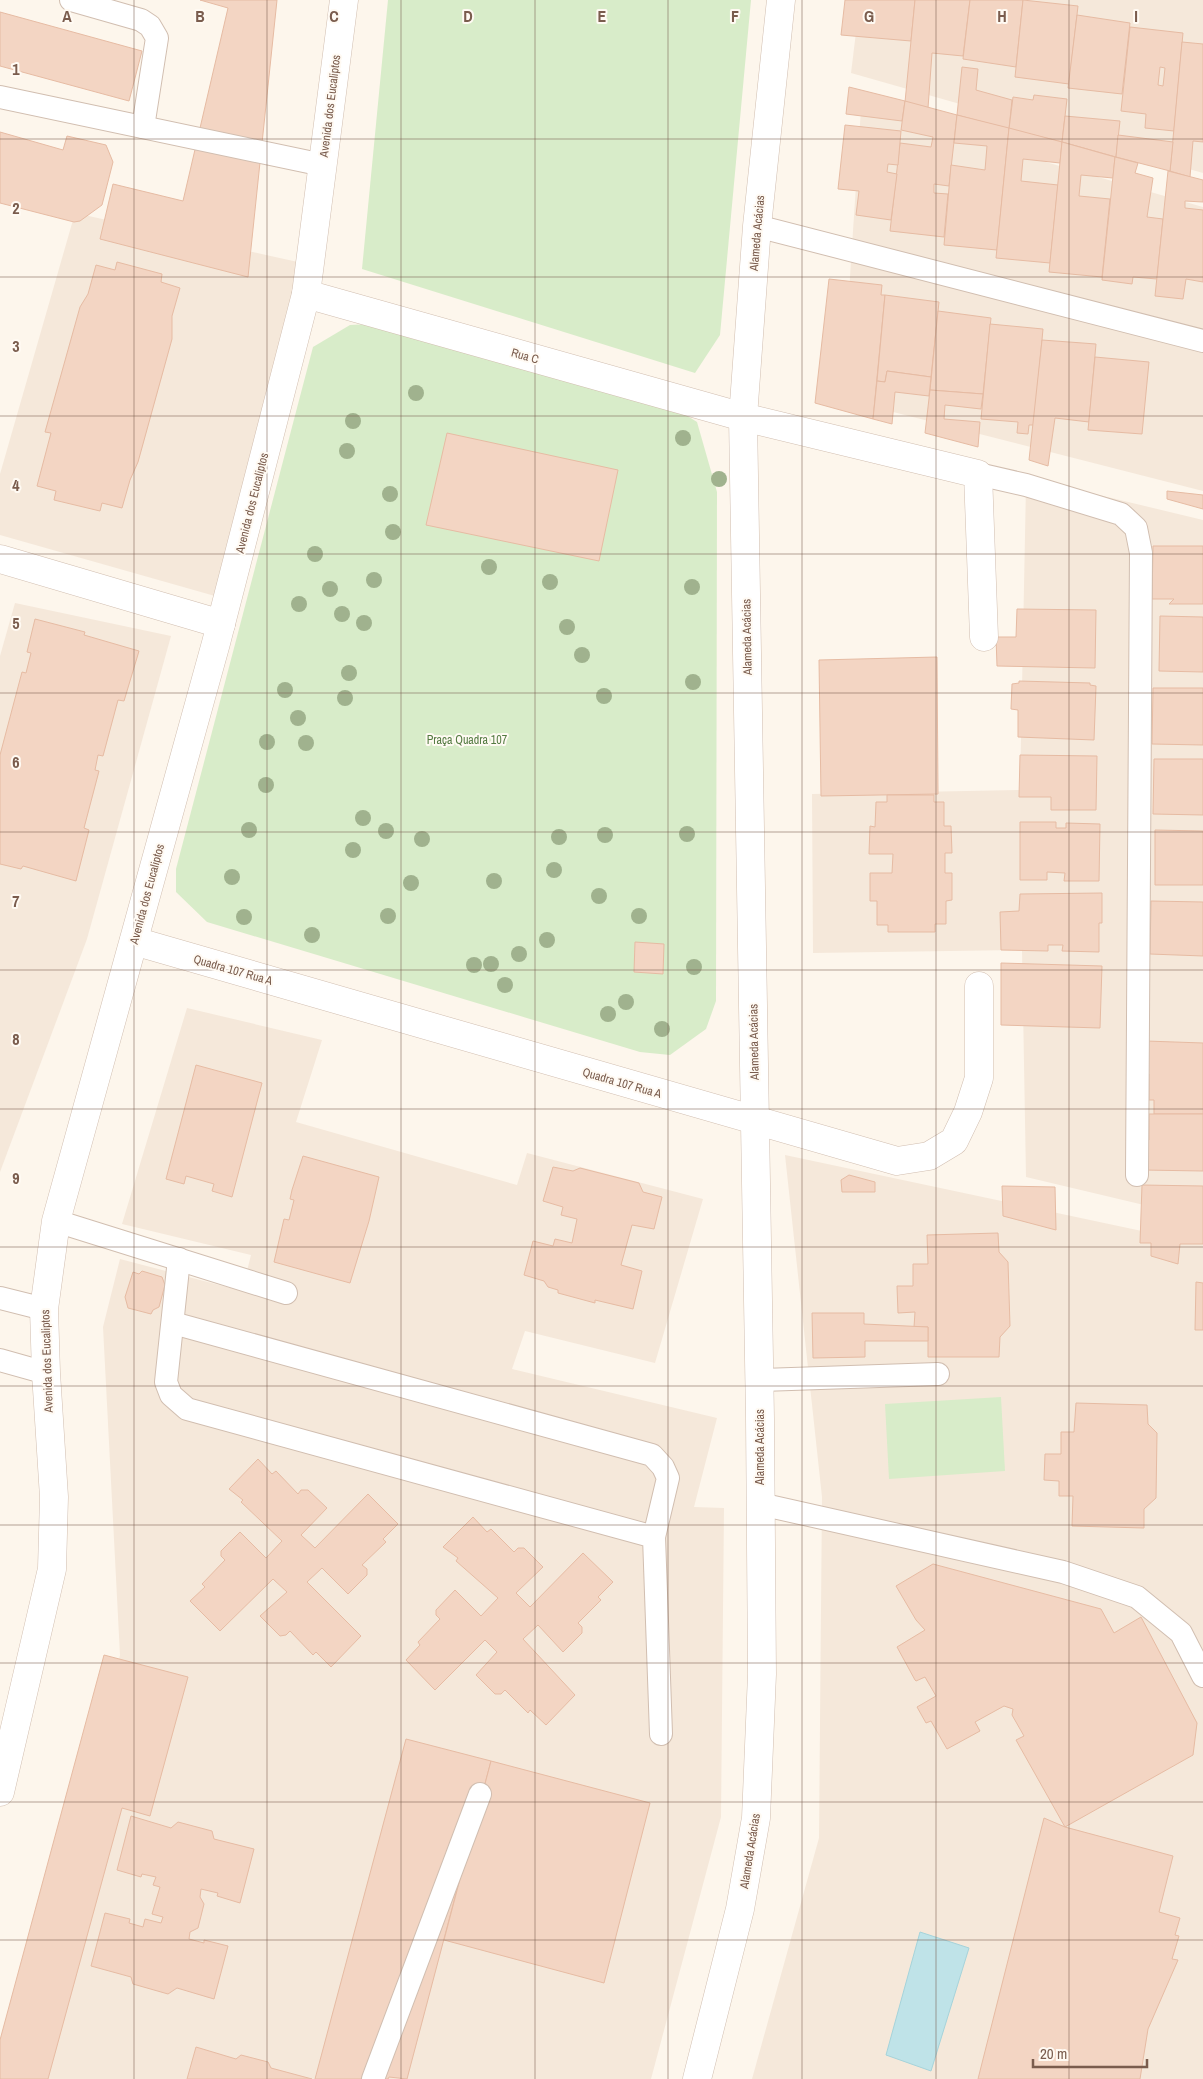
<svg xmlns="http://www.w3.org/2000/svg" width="1203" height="2079" viewBox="0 0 1203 2079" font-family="'Archivo Narrow',sans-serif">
<rect width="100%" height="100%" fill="#fdf6ec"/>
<!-- residential -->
<g fill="#f5e8da">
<path d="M860,0H1203V173L851,73Z"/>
<path d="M861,109L1203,207V491L842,399Z"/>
<path d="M75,213L307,264L229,600L0,535V474Z"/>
<path d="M1016,475L1203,520V1219L1026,1177L1022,950L813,953L812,794L1020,790L1026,485Z"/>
<path d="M15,603L171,636L87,939L0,1172V656Z"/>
<path d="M187,1008L322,1040L296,1122L517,1185L527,1153L703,1199L655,1363L525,1331L512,1369L717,1418L694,1507L724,1508L721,1817L651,2079H23L120,1655L103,1327L120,1259L242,1291L251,1255L122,1224Z"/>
<path d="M785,1155L1203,1244V2079H752L819,1838L822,1497Z"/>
</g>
<!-- green -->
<g fill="#d8ecc9">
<path d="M388,0H751L720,335L695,373L362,269Z"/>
<path d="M370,324L670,405L697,422L717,492L716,1001L706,1029L670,1055L640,1052L207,922L176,892V869L313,347L350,325Z"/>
<path d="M1001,1397L1005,1471L889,1479L885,1404Z"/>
</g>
<!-- water -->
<path fill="#bfe3e8" stroke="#a5d3da" d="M920,1932L969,1948L931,2071L886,2055Z"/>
<!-- building -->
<g fill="#f3d5c3" stroke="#e6bba3" fill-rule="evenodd">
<path d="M200,0H277L248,277L100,239L113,184L183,201L228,8Z"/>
<path d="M845,0H915L911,41L841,35Z"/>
<path d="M915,0H970L963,56L932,53L928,108L905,102Z"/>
<path d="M970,0H1023L1016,67L963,59Z"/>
<path d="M1023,0L1078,6L1069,84L1015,77Z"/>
<path d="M0,12L142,51L129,101L0,66Z"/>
<path d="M1077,15L1130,23L1122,94L1068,88Z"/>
<path d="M1130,27L1183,33L1174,131L1145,128L1146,114L1121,111ZM1160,67L1165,68L1163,86L1158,85Z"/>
<path d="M1182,42L1203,44V142L1193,141L1190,177L1170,171Z"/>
<path d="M962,67L978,69L976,90L1012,100L1009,129L957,115Z"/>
<path d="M849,87L905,101L902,121L846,114Z"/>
<path d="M1034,95L1067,99L1062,142L1009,129L1013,97L1033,100Z"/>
<path d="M905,101L957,115L949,186L934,184V193L948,194L944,237L890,231L900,143L931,147L933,137L901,130Z"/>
<path d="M957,115L1009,128L997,250L944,245L951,165L985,170L987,146L954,143Z"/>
<path d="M1065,116L1120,121L1116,157L1062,142Z"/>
<path d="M845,125L901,131L898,165L888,164L887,172L897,174L891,220L856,215L859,191L838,189Z"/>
<path d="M1009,128L1062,142L1060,163L1023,159L1021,181L1058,185L1050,263L996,258Z"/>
<path d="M0,132L63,150L67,136L106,145L113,162L102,205L80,221L74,222L0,203Z"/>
<path d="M1118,135L1173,142L1170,171L1116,157Z"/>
<path d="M1062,142L1115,157L1113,178L1081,175L1079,196L1110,199L1102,277L1049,272Z"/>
<path d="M1115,157L1138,163L1135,173L1153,178L1147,217L1163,219L1157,279L1133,277L1132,284L1102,280Z"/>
<path d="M1168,171L1203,180V202L1185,201V208L1203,210V282L1186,279L1183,299L1155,296Z"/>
<path d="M117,262L162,274L161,282L180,288L172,316V339L138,462L130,480L122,508L102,503L100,511L54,500L56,491L37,486L51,433L45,432L80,307L88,294L96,265L115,270Z"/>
<path d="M829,279L882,285L881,295H885L873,419L815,403Z"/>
<path d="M885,295L939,302L931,377L887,371L885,382L877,381Z"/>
<path d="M938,311L991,318L983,394L930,390Z"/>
<path d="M990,324L1043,329L1034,425H1029L1028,434L1017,433L1018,422L981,419Z"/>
<path d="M1042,340L1096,344L1089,422L1055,418L1048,466L1029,460Z"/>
<path d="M1095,357L1149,362L1142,434L1088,430Z"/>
<path d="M887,371L931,377L929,396L895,392L892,424L873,419L877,381L885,382Z"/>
<path d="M930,390L983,394L981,409L945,405L944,419L980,422L978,447L925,433Z"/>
<path d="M447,433L618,470L599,561L426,525Z"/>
<path d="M1167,491L1203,495V509L1167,499Z"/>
<path d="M1153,546H1203V604H1169L1174,599H1152Z"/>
<path d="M1017,609L1096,610L1095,668L997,666L996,637H1016Z"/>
<path d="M1160,616L1203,617V672L1159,671Z"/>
<path d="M35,619L85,632L84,635L139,651L124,701L118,700L103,756L98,755L95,770L99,771L84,828L89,830L76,881L23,866L21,869L0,864V755L22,672L26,673L31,653L27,652Z"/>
<path d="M937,657L938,794L821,796L819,660Z"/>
<path d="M1019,681L1090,683V685L1096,686L1094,740L1018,737V710L1011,709L1012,684L1019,683Z"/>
<path d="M1153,688H1203V745L1152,744Z"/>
<path d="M1020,755L1097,756L1096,810H1051V797H1019Z"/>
<path d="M1154,759H1203V815L1153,814Z"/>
<path d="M887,795H934V802H944V826H951L952,853H945V873H952V900L946,901V924H935V932H888V925H877V901H870V873H892L893,854H869L870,826L875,827L876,802H887Z"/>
<path d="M1020,822H1056V828H1066V823L1100,824L1099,881H1064L1065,873L1047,872V880H1020Z"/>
<path d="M1155,830L1203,831V885H1155Z"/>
<path d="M1102,893V923H1099V952L1062,951L1063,945H1048V951L1001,950L1000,912L1019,911L1020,894Z"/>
<path d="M1151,901L1203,902V956L1150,954Z"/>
<path d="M635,942L664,944L663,974L634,972Z"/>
<path d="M1001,963L1102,966L1100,1028L1001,1025Z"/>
<path d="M1146,1041L1203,1043V1114H1154V1100H1149V1074L1145,1075Z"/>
<path d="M196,1065L262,1083L232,1197L212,1191L214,1184L186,1176L184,1184L166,1179Z"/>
<path d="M1149,1114H1203V1171L1143,1170L1144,1139L1149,1140Z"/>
<path d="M303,1156L379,1177L369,1221L350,1283L274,1262L284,1219L289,1220L294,1200L290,1199L292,1190Z"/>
<path d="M553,1167L573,1171L580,1168L639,1183L643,1192L662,1197L654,1229L632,1225L621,1265L642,1271L633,1309L595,1300V1303L558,1293V1290L548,1287L544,1281L524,1275L533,1241L553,1246L555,1239L572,1243L577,1219L561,1215L563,1207L543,1201Z"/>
<path d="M849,1175L875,1182V1192H842L841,1180Z"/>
<path d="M1142,1185L1203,1186V1244H1180L1178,1264L1151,1256V1243H1140Z"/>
<path d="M1002,1186L1055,1187L1056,1230L1003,1216Z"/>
<path d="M998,1233L999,1252L1008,1262L1010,1326L1000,1337L999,1357H928V1327H914L915,1312L898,1313L897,1286H913V1264H928L927,1235Z"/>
<path d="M142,1271L162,1277L165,1285L159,1307L153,1310L151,1314L128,1308L125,1297L133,1272L139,1274Z"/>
<path d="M1196,1282L1203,1283V1330H1195Z"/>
<path d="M812,1313H864V1324L928,1327V1341H865V1357L813,1358Z"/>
<path d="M1076,1403L1147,1405L1148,1424L1157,1433L1156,1498L1144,1509V1528L1072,1526L1073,1496H1059V1481L1044,1480L1045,1454H1061V1432H1074Z"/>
<path d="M258,1459L272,1474L276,1471L298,1494L301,1490H308L327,1508L301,1535L315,1548L368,1494L398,1524L383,1539L386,1542L362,1565L367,1569V1575L348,1594L322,1568L307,1582L361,1636L331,1667L316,1652L313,1655L290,1631L286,1635L280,1636L260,1616L287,1592L273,1579L220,1631L190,1601L205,1587L202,1584L225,1560L221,1556V1551L240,1532L266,1558L282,1541L241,1502L243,1500L229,1489Z"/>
<path d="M473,1517L487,1532L491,1529L514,1552L518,1548H524L543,1567L516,1593L530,1607L583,1553L613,1582L598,1597L601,1600L578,1623L582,1627V1633L563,1652L538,1625L523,1639L575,1695L546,1725L530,1710L528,1713L505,1690L501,1694H495L476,1675L497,1652L485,1640L435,1690L406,1660L420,1645L418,1642L440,1619L436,1615V1610L455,1590L481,1616L498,1598L456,1561L458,1558L443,1547Z"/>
<path d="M933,1564L1101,1609L1114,1633L1141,1617L1197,1723L1193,1755L1065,1827L1016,1740L1024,1736L1012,1715L1013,1709L1004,1706L975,1722L980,1731L947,1749L931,1721L926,1723L917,1707L936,1696L925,1677L916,1681L915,1680L897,1647L925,1630L916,1620L896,1586Z"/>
<path d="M104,1655L188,1677L150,1816L122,1808L48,2079H0V2040Z"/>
<path d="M406,1739L491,1761L407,2079L389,2077L388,2079H315Z"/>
<path d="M491,1761L650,1803L604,1983L444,1940Z"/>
<path d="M131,1816L171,1828L178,1822L212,1831L214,1839L254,1849L240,1903L217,1896L218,1893L201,1889L200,1897L204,1904L198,1928L190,1932L189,1939L204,1943V1940L228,1946L214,1999L177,1988L168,1994L133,1984L131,1977L91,1966L105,1913L130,1919L129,1923L143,1927L145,1919L161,1923L163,1917L152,1914L160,1887L153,1885L156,1877L142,1874L141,1877L117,1870Z"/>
<path d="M1044,1818L1065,1827L1173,1856L1159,1912L1180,1918L1175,1935L1179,1936L1172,1959L1178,1960L1148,2029L1140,2079H978Z"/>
<path d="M196,2047L236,2059L241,2055L268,2062L271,2068L312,2079H187Z"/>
</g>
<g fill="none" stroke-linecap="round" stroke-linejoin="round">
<defs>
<g id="service">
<path d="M71,0L141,20L150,26L157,38L143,127"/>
<path d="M0,97L323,165"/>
<path d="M757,226L1203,341"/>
<path d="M978,474L1026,485L1121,514L1136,528L1141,553L1137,1175"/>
<path d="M56,1221L286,1293"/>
<path d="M179,1259L166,1382L171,1395L187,1409L654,1537L661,1734"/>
<path d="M0,1298L44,1309"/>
<path d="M173,1323L652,1455L663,1467L668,1478L654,1537"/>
<path d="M0,1360L46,1373"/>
<path d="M759,1380L938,1374"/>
<path d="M760,1504L1063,1572L1137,1597L1181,1633L1203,1676"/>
<path d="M373,2079L480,1794"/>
</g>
<g id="minor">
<path d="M306,294L743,417L978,474L984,637"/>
<path d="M0,559L221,624"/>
<path d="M134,941L897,1161L929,1156L954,1141L968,1112L979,1078V986"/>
</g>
<g id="tertiary">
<path d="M0,1792L52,1569L54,1497L46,1373L44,1309L56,1221L216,643L306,294L344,0"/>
<path d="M697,2079L740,1909L756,1818L762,1674L760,1418L743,417L757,226L781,0"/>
</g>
</defs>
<!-- service casing -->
<use href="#service" stroke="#d1beb0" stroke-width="24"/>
<!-- minor casing -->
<use href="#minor" stroke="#d1beb0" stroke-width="29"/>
<!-- tertiary casing -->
<use href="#tertiary" stroke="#d1beb0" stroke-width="29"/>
<!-- service -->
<use href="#service" stroke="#fff" stroke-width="22"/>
<!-- minor -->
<use href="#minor" stroke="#fff" stroke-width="28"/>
<!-- tertiary -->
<use href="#tertiary" stroke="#fff" stroke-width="28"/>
</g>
<!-- trees -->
<g fill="#a0b28e">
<circle cx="416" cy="393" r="8"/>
<circle cx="353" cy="421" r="8"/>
<circle cx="683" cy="438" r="8"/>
<circle cx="347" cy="451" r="8"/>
<circle cx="719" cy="479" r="8"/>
<circle cx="390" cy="494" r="8"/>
<circle cx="393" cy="532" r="8"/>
<circle cx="315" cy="554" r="8"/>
<circle cx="489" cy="567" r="8"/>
<circle cx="374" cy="580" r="8"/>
<circle cx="550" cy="582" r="8"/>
<circle cx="692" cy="587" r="8"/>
<circle cx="330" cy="589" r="8"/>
<circle cx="299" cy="604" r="8"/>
<circle cx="342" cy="614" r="8"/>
<circle cx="364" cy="623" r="8"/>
<circle cx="567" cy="627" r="8"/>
<circle cx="582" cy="655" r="8"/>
<circle cx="349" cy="673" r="8"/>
<circle cx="693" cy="682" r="8"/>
<circle cx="285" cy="690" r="8"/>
<circle cx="604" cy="696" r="8"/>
<circle cx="345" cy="698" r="8"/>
<circle cx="298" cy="718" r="8"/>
<circle cx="267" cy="742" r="8"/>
<circle cx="306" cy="743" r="8"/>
<circle cx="266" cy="785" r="8"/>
<circle cx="363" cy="818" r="8"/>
<circle cx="249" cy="830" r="8"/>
<circle cx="386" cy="831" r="8"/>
<circle cx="687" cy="834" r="8"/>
<circle cx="605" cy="835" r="8"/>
<circle cx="559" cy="837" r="8"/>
<circle cx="422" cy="839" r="8"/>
<circle cx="353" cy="850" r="8"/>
<circle cx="554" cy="870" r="8"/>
<circle cx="232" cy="877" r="8"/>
<circle cx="494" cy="881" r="8"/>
<circle cx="411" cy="883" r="8"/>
<circle cx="599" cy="896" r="8"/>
<circle cx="388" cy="916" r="8"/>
<circle cx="639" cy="916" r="8"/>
<circle cx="244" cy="917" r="8"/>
<circle cx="312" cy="935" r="8"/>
<circle cx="547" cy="940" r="8"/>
<circle cx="519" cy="954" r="8"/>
<circle cx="491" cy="964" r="8"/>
<circle cx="474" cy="965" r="8"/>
<circle cx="694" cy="967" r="8"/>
<circle cx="505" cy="985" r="8"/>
<circle cx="626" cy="1002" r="8"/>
<circle cx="608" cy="1014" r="8"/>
<circle cx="662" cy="1029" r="8"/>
</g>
<!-- grid -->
<path fill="none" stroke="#7a5c4d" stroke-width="1" stroke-opacity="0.55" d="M134,0V2079M267,0V2079M401,0V2079M535,0V2079M668,0V2079M802,0V2079M936,0V2079M1069,0V2079M0,139H1203M0,277H1203M0,416H1203M0,554H1203M0,693H1203M0,832H1203M0,970H1203M0,1109H1203M0,1247H1203M0,1386H1203M0,1525H1203M0,1663H1203M0,1802H1203M0,1940H1203"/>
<g text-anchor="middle" stroke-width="4" stroke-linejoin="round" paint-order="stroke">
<!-- street labels -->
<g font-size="12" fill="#7a5c4d" stroke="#fffaf3">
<text transform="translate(330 106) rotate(-83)" y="4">Avenida dos Eucaliptos</text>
<text transform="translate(757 233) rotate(-85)" y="4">Alameda Acácias</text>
<text transform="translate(525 356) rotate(16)" y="4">Rua C</text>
<text transform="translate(252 503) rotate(-76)" y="4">Avenida dos Eucaliptos</text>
<text transform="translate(747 637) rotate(-91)" y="4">Alameda Acácias</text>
<text transform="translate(147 894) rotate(-75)" y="4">Avenida dos Eucaliptos</text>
<text transform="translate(233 970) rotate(16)" y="4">Quadra 107 Rua A</text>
<text transform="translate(754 1042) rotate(-91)" y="4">Alameda Acácias</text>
<text transform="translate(622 1083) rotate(16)" y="4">Quadra 107 Rua A</text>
<text transform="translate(47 1361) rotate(-92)" y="4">Avenida dos Eucaliptos</text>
<text transform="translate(760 1447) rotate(-90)" y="4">Alameda Acácias</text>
<text transform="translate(750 1851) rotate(-81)" y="4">Alameda Acácias</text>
</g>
<!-- park labels -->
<g font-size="12" fill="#537a41" stroke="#fffaf3">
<text x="467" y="744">Praça Quadra 107</text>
</g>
</g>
<g font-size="16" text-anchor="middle" font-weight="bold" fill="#7a5c4d" stroke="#fffaf3" stroke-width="4" stroke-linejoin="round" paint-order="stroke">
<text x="67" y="22">A</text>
<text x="200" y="22">B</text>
<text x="334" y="22">C</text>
<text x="468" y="22">D</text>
<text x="602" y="22">E</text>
<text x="735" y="22">F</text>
<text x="869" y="22">G</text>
<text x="1002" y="22">H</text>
<text x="1136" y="22">I</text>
<text x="16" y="75">1</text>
<text x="16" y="214">2</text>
<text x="16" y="352">3</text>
<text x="16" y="491">4</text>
<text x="16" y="629">5</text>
<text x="16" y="768">6</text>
<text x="16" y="907">7</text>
<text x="16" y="1045">8</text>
<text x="16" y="1184">9</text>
</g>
<!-- scale -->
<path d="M1033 2059v8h114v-8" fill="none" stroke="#7a5c4d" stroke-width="2.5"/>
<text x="1040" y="2059" font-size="15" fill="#7a5c4d" stroke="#fffaf3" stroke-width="4" paint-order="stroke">20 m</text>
</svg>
